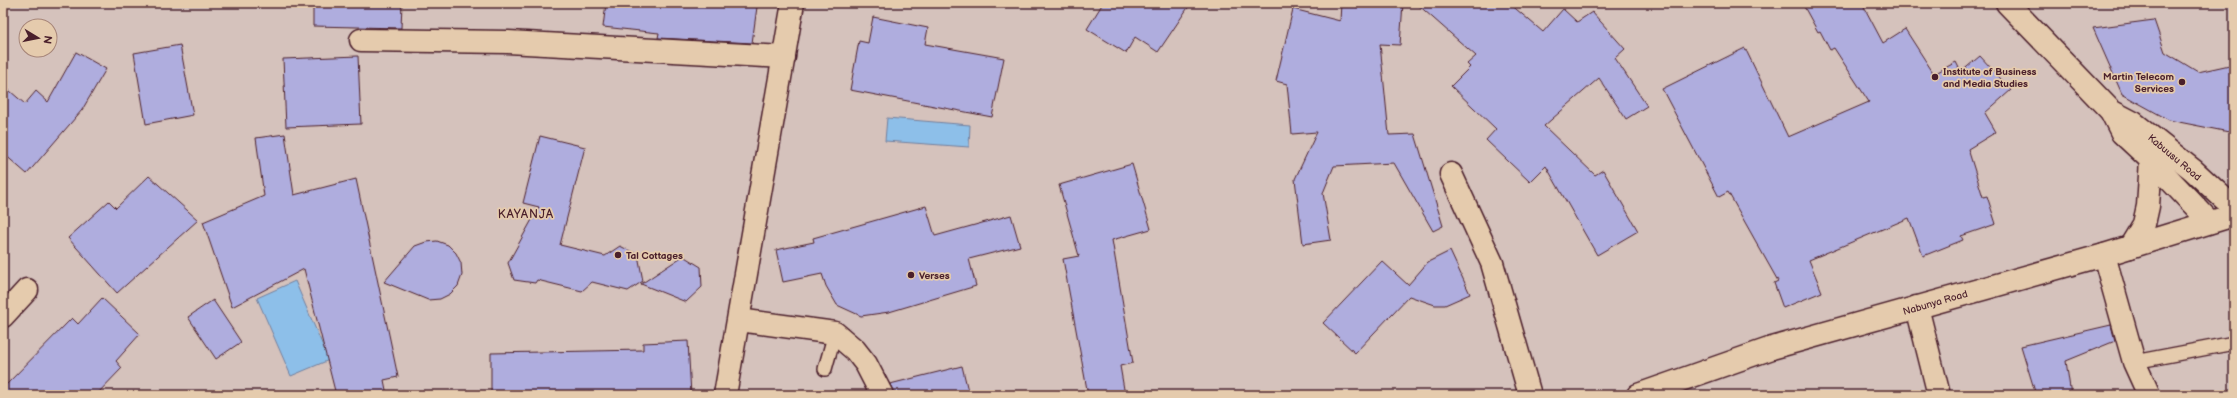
<svg xmlns="http://www.w3.org/2000/svg" width="2237" height="398" viewBox="0 0 2237 398" font-family="'Balsamiq Sans',sans-serif">
<rect width="100%" height="100%" fill="#d5c2bc"/>
<filter id="ink" filterUnits="userSpaceOnUse"><feTurbulence type="fractalNoise" baseFrequency=".025" numOctaves="2"/><feDisplacementMap in="SourceGraphic" scale="8" xChannelSelector="R" yChannelSelector="G"/><feConvolveMatrix kernelMatrix="1 2 1 2 8 2 1 2 1" color-interpolation-filters="sRGB"/></filter>
<g filter="url(#ink)">
<!-- water -->
<g fill="#8dbfe9" stroke="#727f9d">
<path d="M887,118L970,125L969,147L885,141Z"/>
<path d="M295,281L329,360L291,376L257,298Z"/>
</g>
<!-- building -->
<g fill="#afadde" stroke="#4a1f2b">
<path d="M313,3H402L401,28L313,26Z"/>
<path d="M606,3H728L757,7L752,43L658,38L659,33L603,27Z"/>
<path d="M1103,3H1191L1158,52L1135,37L1126,53L1087,29Z"/>
<path d="M1341,3H1403L1400,45L1380,44L1389,135L1415,134L1443,226L1433,231L1394,163L1334,166L1323,193L1331,240L1303,244L1295,179L1317,132L1292,134L1287,84L1276,81L1293,9L1340,21Z"/>
<path d="M1416,3H1509L1543,32L1563,9L1577,22L1592,12L1625,49L1615,58L1647,106L1626,119L1599,78L1544,126L1595,175L1603,170L1638,231L1597,255L1546,166L1530,182L1486,140L1496,129L1451,86L1470,67L1467,64L1476,56Z"/>
<path d="M1802,3H1872L1864,7L1883,43L1905,29L1934,74L1956,62L1961,72L1980,56L2011,90L1985,113L1996,132L1968,149L1983,197L1987,196L1996,224L1961,236L1963,240L1923,256L1909,218L1809,260L1822,292L1783,308L1774,283L1778,281L1728,192L1719,197L1662,89L1745,48L1788,137L1869,102L1834,48L1830,50L1820,31L1818,32Z"/>
<path d="M873,17L928,28L925,44L1004,58L992,117L850,90L859,41L868,43Z"/>
<path d="M2154,20L2165,52L2198,72L2234,64V133L2169,120L2122,94L2093,28Z"/>
<path d="M180,45L193,115L146,124L134,53Z"/>
<path d="M76,52L106,69L82,110L27,174L3,153V85L25,104L36,91L48,102Z"/>
<path d="M358,56L361,124L286,127L283,59Z"/>
<path d="M285,134L294,195L356,179L398,377L384,380L387,395H336L304,269L232,307L203,222L264,196L256,138Z"/>
<path d="M540,136L585,147L560,245L605,256L620,246L638,255L643,281L628,291L592,282L582,291L537,280L535,283L514,280L508,263L539,207L523,203Z"/>
<path d="M1132,164L1151,229L1112,240L1133,363L1120,366L1125,395H1088L1063,259L1079,256L1059,185Z"/>
<path d="M149,176L198,220L117,293L68,238L109,201L116,208Z"/>
<path d="M926,206L935,236L1011,215L1020,246L969,259L976,286L889,312L861,316L837,305L826,286L822,274L783,282L776,250L814,242L813,238Z"/>
<path d="M437,241L448,245L456,253L461,263L462,275L458,286L450,294L440,299L428,300L384,282L415,246L426,242Z"/>
<path d="M1450,251L1470,294L1445,305H1435L1409,296L1355,353L1323,323L1382,261L1408,285L1428,262Z"/>
<path d="M683,256L701,267L702,287L686,302L641,284Z"/>
<path d="M102,298L140,334L116,361L122,368L96,395H3V388L72,318L78,324Z"/>
<path d="M213,300L241,342L216,359L188,317Z"/>
<path d="M2111,325L2115,341L2066,361L2071,395H2036L2021,346Z"/>
<path d="M688,341L691,395H491V353L643,350V343Z"/>
<path d="M962,366L969,395H894L890,384Z"/>
</g>
<g fill="none" stroke-linecap="round" stroke-linejoin="round">
<defs>
<g id="lane">
<path d="M2134,362L2234,343"/>
<path d="M825,369L835,333"/>
</g>
<g id="street">
<path d="M361,40L508,42L784,57"/>
<path d="M1451,174L1492,263L1530,395"/>
<path d="M2104,255L2134,362L2149,395"/>
<path d="M1917,307L1939,395"/>
<path d="M3,316L27,290"/>
<path d="M739,320L835,333L855,350L866,364L882,395"/>
<path d="M725,395L793,3"/>
</g>
<g id="secondary">
<path d="M2007,3L2111,111L2134,123L2193,170L2234,208"/>
<path d="M2111,111L2122,133L2151,160L2210,222"/>
<path d="M2130,247L2144,224L2148,206L2151,160"/>
<path d="M1638,395L1772,348L2104,255L2234,215"/>
</g>
</defs>
<!-- lane casing -->
<use href="#lane" stroke="#4a1f2b" stroke-width="16"/>
<!-- street casing -->
<use href="#street" stroke="#4a1f2b" stroke-width="25"/>
<!-- secondary casing -->
<use href="#secondary" stroke="#4a1f2b" stroke-width="25"/>
<!-- lane -->
<use href="#lane" stroke="#e5cbad" stroke-width="13"/>
<!-- street -->
<use href="#street" stroke="#e5cbad" stroke-width="22"/>
<!-- secondary -->
<use href="#secondary" stroke="#e5cbad" stroke-width="22"/>
</g>
</g>
<!-- markers -->
<g fill="#4a1f2b" stroke="#e5cbad" stroke-width="1.5">
<circle cx="1935" cy="77" r="4"/>
<circle cx="2182" cy="82" r="4"/>
<circle cx="618" cy="255" r="4"/>
<circle cx="911" cy="275" r="4"/>
</g>
<g text-anchor="middle" stroke-width="3.5" stroke-linejoin="round" paint-order="stroke">
<!-- poi labels -->
<g font-size="10" font-weight="bold" fill="#4a1f2b" stroke="#e5cbad" text-anchor="start">
<text x="1943" y="75">Institute of Business<tspan x="1943" dy="12">and Media Studies</tspan></text>
<text x="2174" y="80" text-anchor="end">Martin Telecom<tspan x="2174" dy="12">Services</tspan></text>
<text x="626" y="259">Tal Cottages</text>
<text x="919" y="279">Verses</text>
</g>
<!-- street labels -->
<g font-size="10" fill="#4a1f2b" stroke="#e5cbad">
<text transform="translate(2175 157) rotate(40)" y="4">Kabuusu Road</text>
<text transform="translate(1935 302) rotate(-16)" y="4">Nabunya Road</text>
</g>
<!-- quarter labels -->
<g font-size="12" letter-spacing="1" fill="#4a1f2b" stroke="#e5cbad">
<text x="526" y="218">KAYANJA</text>
</g>
</g>
<!-- margin -->
<rect width="2237" height="398" fill="none" stroke="#e5cbad" stroke-width="16"/>
<rect x="8" y="8" width="2221" height="382" fill="none" stroke="#4a1f2b" stroke-width="1.5" filter="url(#ink)"/>
<!-- north arrow -->
<g transform="translate(38 38) rotate(100)"><circle r="19" fill="#e5cbad" stroke="#a78679"/>
<path d="M0-3L7 15L0 10L-7 15Z" fill="#4a1f2b"/>
<text y="-6" font-size="11" font-weight="bold" text-anchor="middle" fill="#4a1f2b">N</text>
</g>
</svg>
